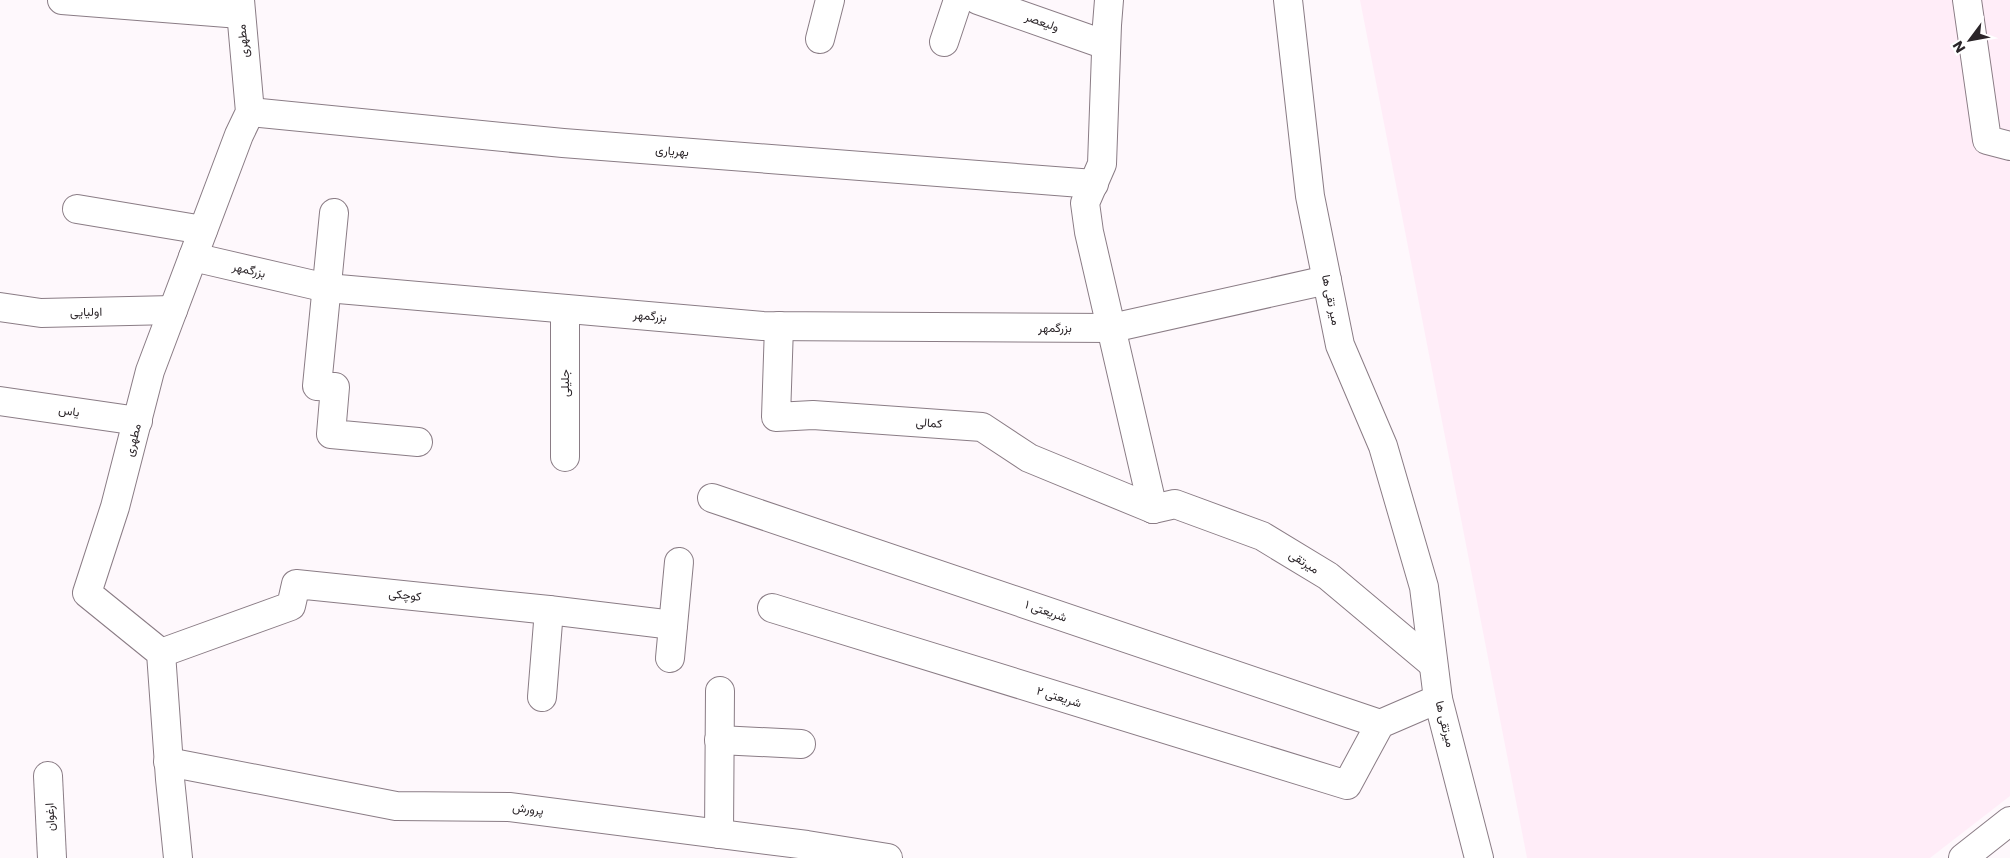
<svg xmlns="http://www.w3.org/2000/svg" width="2010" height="858" viewBox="0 0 2010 858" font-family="Poppins,Vazirmatn,sans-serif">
<rect width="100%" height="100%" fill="#fef8fc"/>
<!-- built -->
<path fill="#ffedf8" d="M1360,0H2010V796L1930,858H1527Z"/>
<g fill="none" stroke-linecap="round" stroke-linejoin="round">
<defs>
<g id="minor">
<path d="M62,0L240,14"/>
<path d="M978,0L1106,45"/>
<path d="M1109,0L1107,25L1102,164L1085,203L1089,232L1153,509"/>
<path d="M1288,0L1310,196L1340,345L1383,446L1424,587L1438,699L1479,858"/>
<path d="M1967,0L1987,140L2010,146"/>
<path d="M820,39L830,0"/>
<path d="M944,42L958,0"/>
<path d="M250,112L563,143L1094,184"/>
<path d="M77,209L203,230"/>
<path d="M334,213L317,386L335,387L331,434L418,442"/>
<path d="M193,257L327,288L763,326L1112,328L1327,280"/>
<path d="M0,307L41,313L173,310"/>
<path d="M779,326L776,417L813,415L982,427L1029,458L1153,509"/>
<path d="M0,401L138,421"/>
<path d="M565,457V309"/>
<path d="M712,498L1380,724"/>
<path d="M1153,509L1175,504L1262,536L1328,576L1433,664"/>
<path d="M772,608L1347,785L1380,724L1438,699"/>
<path d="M161,653L291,606L296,584L549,610L673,625"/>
<path d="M670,658L679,562"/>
<path d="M542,697L549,610"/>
<path d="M719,740L801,744"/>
<path d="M168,762L396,806L509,807L807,845L888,858"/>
<path d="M48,776L52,858"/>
<path d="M719,834L720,691"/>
<path d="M178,858L170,779L161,653L87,593L115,507L150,371L239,135L250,112L240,0"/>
<path d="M1963,858L2010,821"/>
</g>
</defs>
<!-- minor casing -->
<use href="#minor" stroke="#8a7c85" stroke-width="30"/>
<!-- minor -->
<use href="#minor" stroke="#fff" stroke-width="28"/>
</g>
<g text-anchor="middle" stroke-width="4" stroke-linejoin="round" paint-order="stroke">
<!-- street labels -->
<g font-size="12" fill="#2b2529" stroke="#fff">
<text transform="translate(1042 22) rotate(19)" y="4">ولیعصر</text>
<text transform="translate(243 41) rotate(-96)" y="4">مطهری</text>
<text transform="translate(672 151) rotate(4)" y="4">بهریاری</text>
<text transform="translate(249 270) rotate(13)" y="4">بزرگمهر</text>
<text transform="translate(1331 300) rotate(78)" y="4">میر تقی ها</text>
<text transform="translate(86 312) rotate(-1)" y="4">اولیایی</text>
<text transform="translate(650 316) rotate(5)" y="4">بزرگمهر</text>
<text x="1055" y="332">بزرگمهر</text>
<text transform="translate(565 383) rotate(-90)" y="4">جلیلی</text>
<text transform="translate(69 411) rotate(8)" y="4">یاس</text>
<text transform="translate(929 423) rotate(4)" y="4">کمالی</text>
<text transform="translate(133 440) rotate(-76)" y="4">مطهری</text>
<text transform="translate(1304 562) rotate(32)" y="4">میرتقی</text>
<text transform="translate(405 595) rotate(6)" y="4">کوچکی</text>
<text transform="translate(1046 611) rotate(19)" y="4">شریعتی ۱</text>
<text transform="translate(1059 697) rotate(17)" y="4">شریعتی ۲</text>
<text transform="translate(1445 724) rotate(76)" y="4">میرتقی ها</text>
<text transform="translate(528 809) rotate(7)" y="4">پرورش</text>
<text transform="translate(50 817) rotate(-92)" y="4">ارغوان</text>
</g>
</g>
<!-- north arrow -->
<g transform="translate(1970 40) rotate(238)" stroke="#ffffff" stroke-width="4" paint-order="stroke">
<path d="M0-4L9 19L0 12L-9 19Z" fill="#2b2529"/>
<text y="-8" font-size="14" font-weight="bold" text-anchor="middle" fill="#2b2529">N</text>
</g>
</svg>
